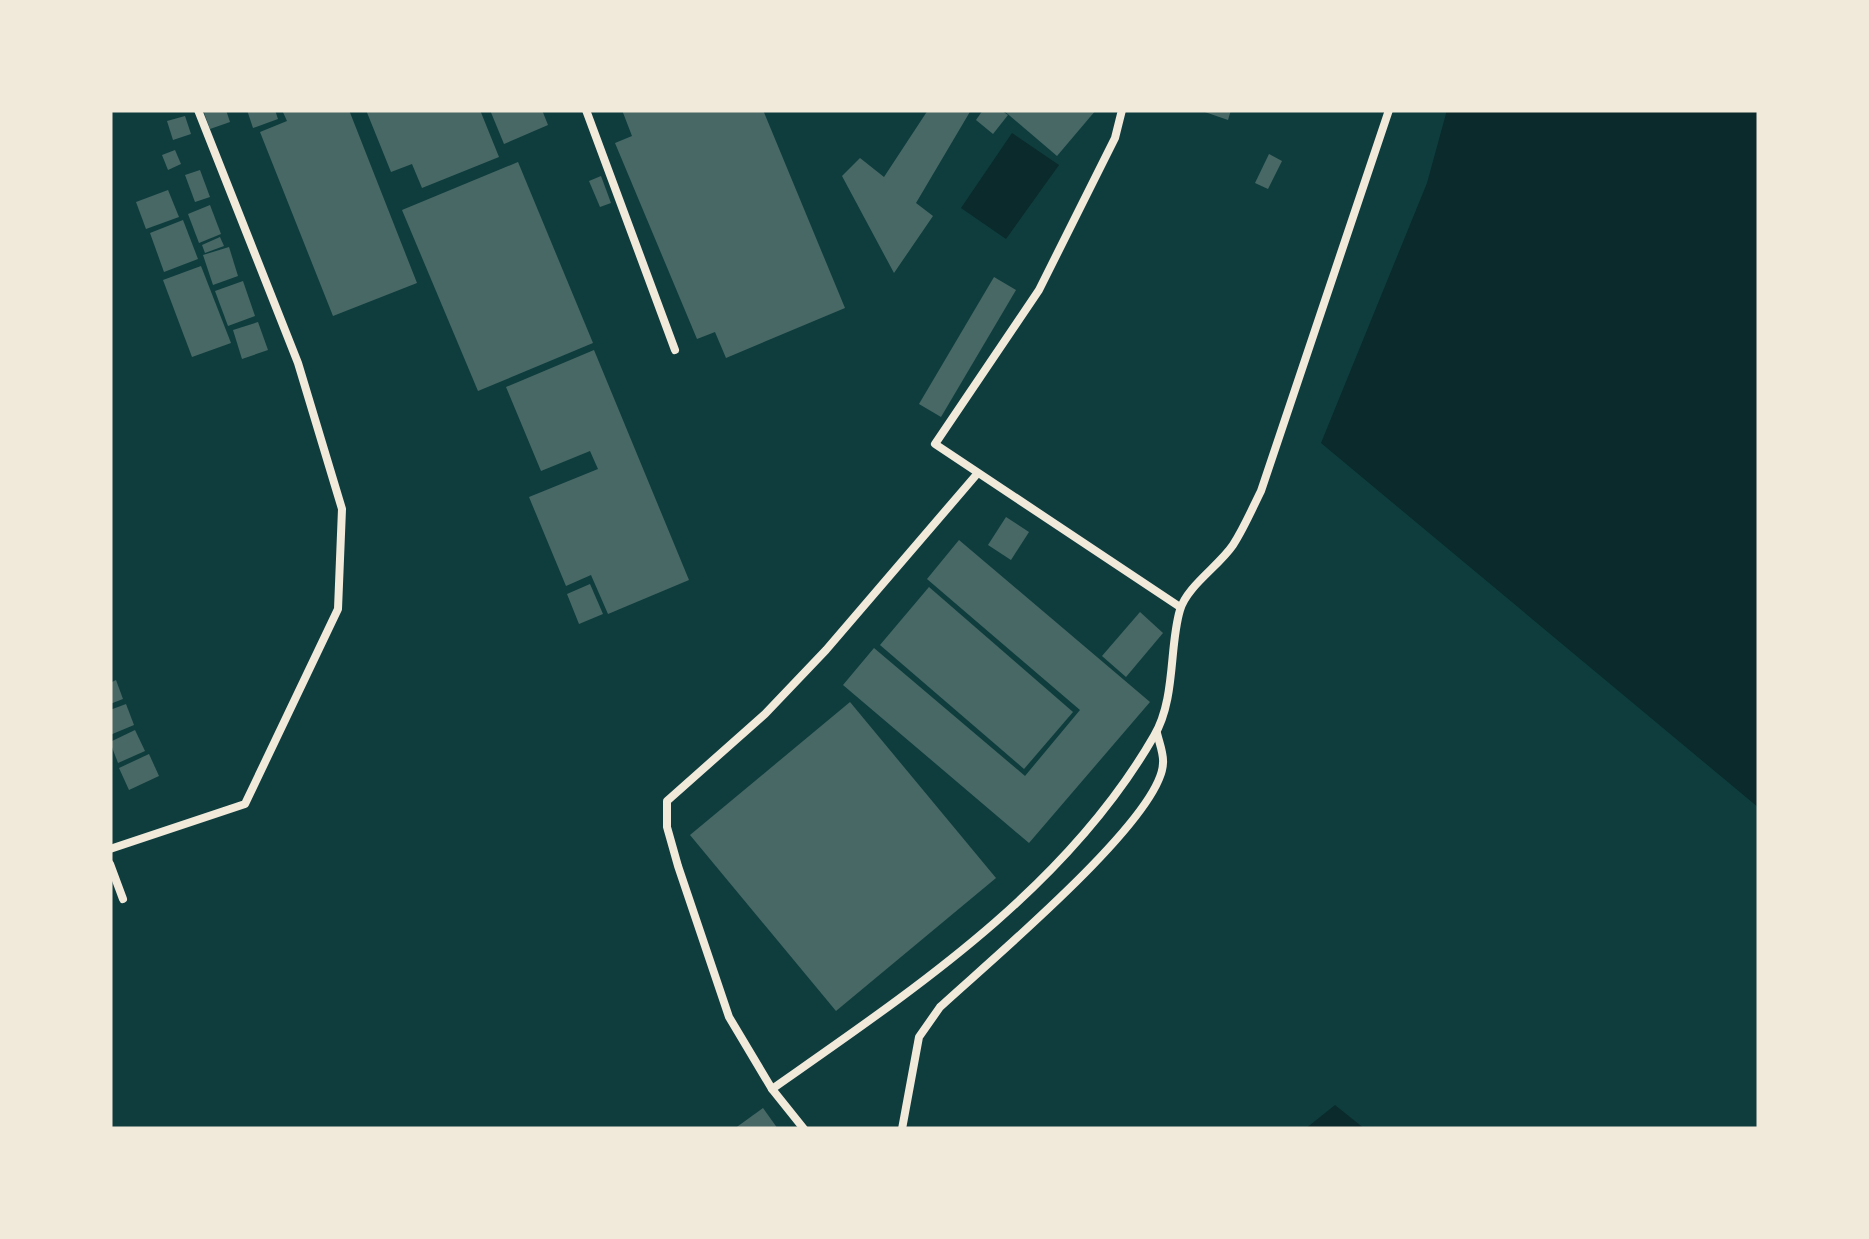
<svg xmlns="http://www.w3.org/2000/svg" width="1869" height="1239" viewBox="0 0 1869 1239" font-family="Figtree,sans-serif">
<rect width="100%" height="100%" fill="#0f3d3e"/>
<!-- water -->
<g fill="#0a2a2b">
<path d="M1447,110H1759V808L1321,443L1427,183Z"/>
<path d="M1012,133L1059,165L1006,239L961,208Z"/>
<path d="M1335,1105L1365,1129H1305Z"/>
</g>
<!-- building -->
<g fill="#486865">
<path d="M203,110H226L230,122L210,129Z"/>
<path d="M247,110H275L278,119L253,128Z"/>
<path d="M282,110H349L417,283L333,316L260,132L287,121Z"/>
<path d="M366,110H480L499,157L422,188L412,164L391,172Z"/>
<path d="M490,110H542L548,125L504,144Z"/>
<path d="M622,110H763L845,308L726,358L715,332L697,339L615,143L632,136Z"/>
<path d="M928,110H971L916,203L933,216L894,273L842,176L860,158L884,177Z"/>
<path d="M983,110H1001L1008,115L993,134L976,120Z"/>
<path d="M1003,110H1096L1057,156Z"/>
<path d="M1199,110H1231L1228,120Z"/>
<path d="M185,116L191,134L173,140L167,121Z"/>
<path d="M175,150L181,164L168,170L162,155Z"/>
<path d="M1269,154L1282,161L1268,189L1255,183Z"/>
<path d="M518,162L593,343L478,391L402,210Z"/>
<path d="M200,170L210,197L195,202L185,175Z"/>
<path d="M601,176L611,203L600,207L589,181Z"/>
<path d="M168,190L179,217L146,229L136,202Z"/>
<path d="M210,205L221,234L199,243L188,214Z"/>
<path d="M183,220L198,259L164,272L150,233Z"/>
<path d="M220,237L224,246L205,253L202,245Z"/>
<path d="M229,247L238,276L213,285L203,255Z"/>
<path d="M201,266L231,343L192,357L163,280Z"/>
<path d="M994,277L1016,290L941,417L919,404Z"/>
<path d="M243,281L255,316L228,326L215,291Z"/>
<path d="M258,322L268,350L242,359L233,330Z"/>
<path d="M594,350L689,580L608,614L591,575L566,586L529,497L598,469L590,451L541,471L506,387Z"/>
<path d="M1006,517L1029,532L1011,560L988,545Z"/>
<path d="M959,540L1150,702L1029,843L843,685L874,648L1025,776L1080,710L927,579Z"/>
<path d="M590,584L603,614L579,624L567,594Z"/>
<path d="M929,587L1073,712L1024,769L880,645Z"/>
<path d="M1140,612L1163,633L1126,677L1102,656Z"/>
<path d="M116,680L123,699L110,704V683Z"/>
<path d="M850,702L996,878L836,1011L690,835Z"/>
<path d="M126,704L134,725L110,735V710Z"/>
<path d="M135,730L145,751L118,763L110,742Z"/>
<path d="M149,754L159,776L129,790L119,768Z"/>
<path d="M763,1108L778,1129H734Z"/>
</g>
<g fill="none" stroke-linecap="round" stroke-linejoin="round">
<!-- service -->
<g stroke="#f1e9da" stroke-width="8">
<path d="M586,110L675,350"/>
<path d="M1122,110L1115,138L1039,290L935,444L1180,607"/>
<path d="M110,849L245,804L338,609L342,509L298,363L198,110"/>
<path d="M110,864L123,899"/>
<path d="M772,1089C913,990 1066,889 1154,736C1176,699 1169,646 1180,610C1187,586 1219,566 1233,545C1244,528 1252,509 1261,491L1389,110"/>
<path d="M804,1129L772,1089L729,1017L678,866L667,827V801L765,714L826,650L977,474"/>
<path d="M902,1129L919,1037L940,1007C985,965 1162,818 1163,763C1164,754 1159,742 1157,733"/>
</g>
</g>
<!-- border -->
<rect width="1869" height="1239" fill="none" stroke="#f1e9da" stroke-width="225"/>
</svg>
